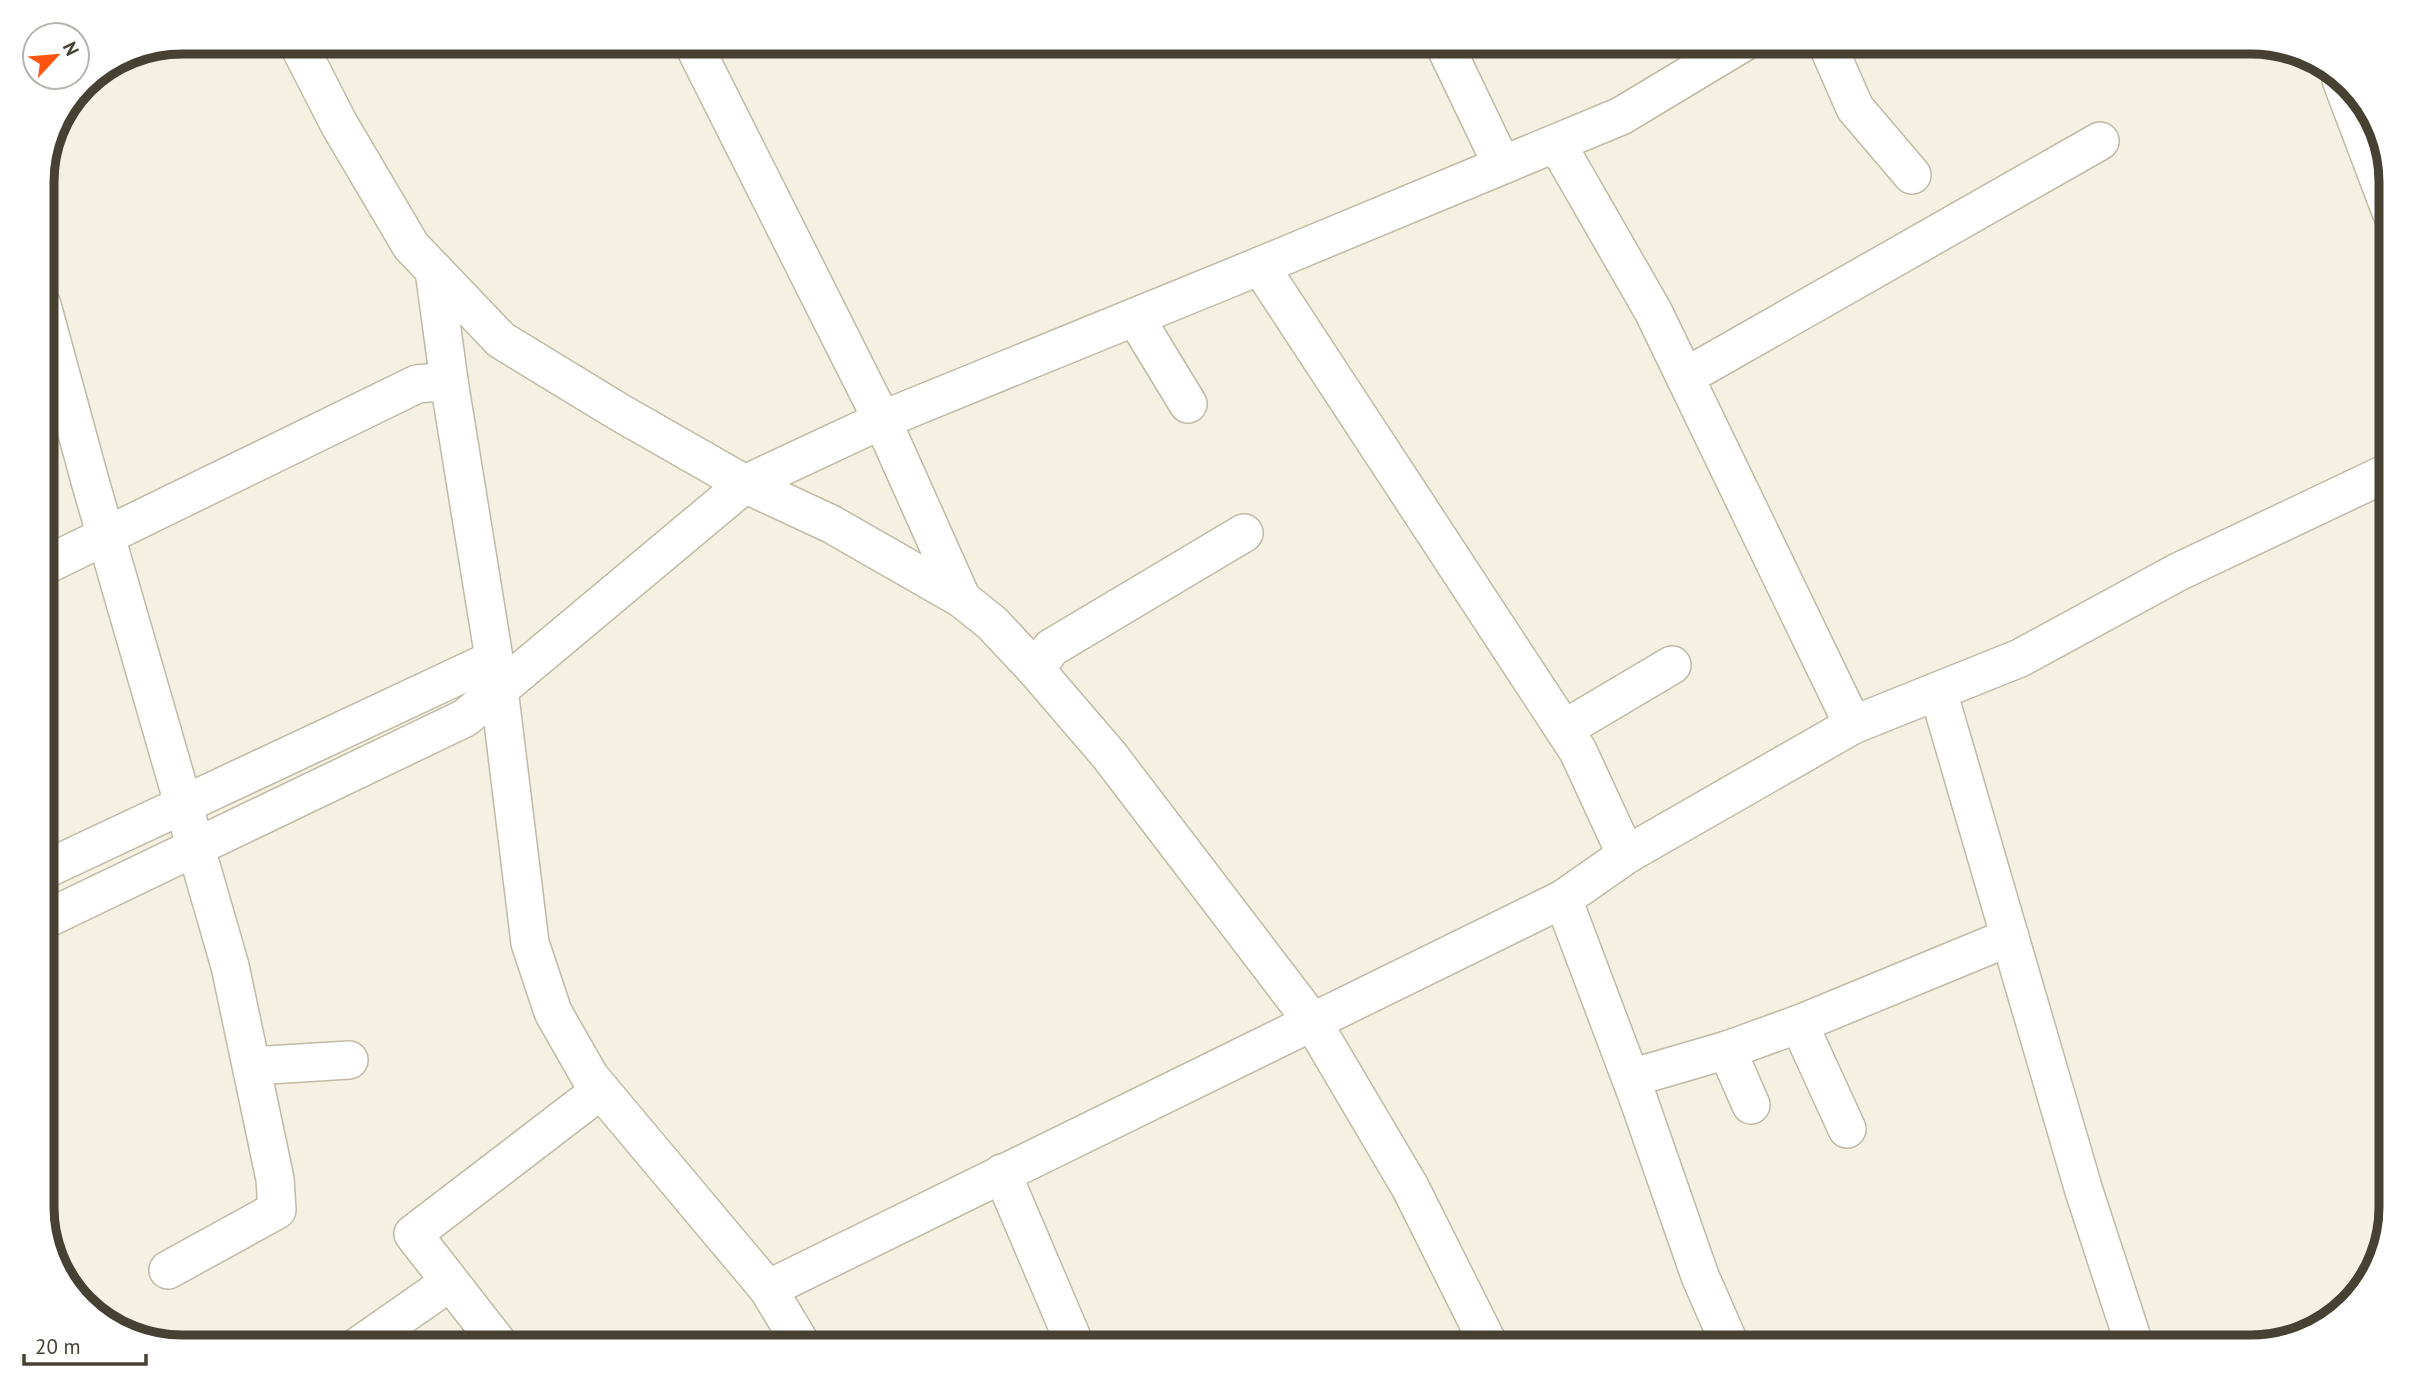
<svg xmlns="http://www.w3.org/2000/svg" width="2433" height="1389" viewBox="0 0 2433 1389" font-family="'PT Sans',sans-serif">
<rect width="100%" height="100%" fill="#f4f1e3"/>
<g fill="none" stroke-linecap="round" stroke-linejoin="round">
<defs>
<g id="street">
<path d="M297,42L339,124L411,246L501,340L619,412L745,484L831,524L962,599L992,623L1036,670L1109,755L1312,1021L1410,1187L1490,1347"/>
<path d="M692,42L882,420L962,599"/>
<path d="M1443,42L1502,165"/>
<path d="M1826,42L1855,108L1912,175"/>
<path d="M2341,80L2391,212"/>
<path d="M1557,144L1653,311L1853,725"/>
<path d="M1260,266L1578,751L1626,855"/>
<path d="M42,305L90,481L230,966L275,1179L277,1210L168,1270"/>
<path d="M1135,317L1188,404"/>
<path d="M1685,377L2100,141"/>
<path d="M449,381L499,689L530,943L553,1012L590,1077L768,1289L803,1347"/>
<path d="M42,567L417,384L449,381L434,270"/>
<path d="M1036,670L1051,648L1244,533"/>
<path d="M1938,691L2084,1191L2135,1347"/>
<path d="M1564,729L1672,665"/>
<path d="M42,871L494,659"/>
<path d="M1563,899L1638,1098L1700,1276L1731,1347"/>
<path d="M42,921L465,718L745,484L882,420L1260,266L1621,116L1744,42"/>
<path d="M1799,1024L1847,1129"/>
<path d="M1727,1050L1751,1105"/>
<path d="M252,1066L349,1060"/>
<path d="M1631,1078L1727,1050L1799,1024L2010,937"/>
<path d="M1002,1173L1076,1347"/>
<path d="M768,1289L1563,899L1626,855L1853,725L2020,658L2178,572L2391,471"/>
<path d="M357,1347L450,1282"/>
<path d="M501,1347L413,1234L601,1090"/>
</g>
</defs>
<!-- street casing -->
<use href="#street" stroke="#c0baa5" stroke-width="40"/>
<!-- street -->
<use href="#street" stroke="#fff" stroke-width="37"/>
</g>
<!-- crop -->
<path d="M0 0H2433V1389H0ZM182 54H2251A128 128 0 0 1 2379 182V1207A128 128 0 0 1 2251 1335H182A128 128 0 0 1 54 1207V182A128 128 0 0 1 182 54Z" fill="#fff" fill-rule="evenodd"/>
<path fill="none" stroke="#464133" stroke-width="9" d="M182 54H2251A128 128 0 0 1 2379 182V1207A128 128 0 0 1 2251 1335H182A128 128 0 0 1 54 1207V182A128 128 0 0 1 182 54Z"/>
<!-- north arrow -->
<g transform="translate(56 56) rotate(64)"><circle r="33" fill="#ffffff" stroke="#b5b3ad" stroke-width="2"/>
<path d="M0-5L12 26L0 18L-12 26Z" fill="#ff530f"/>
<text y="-10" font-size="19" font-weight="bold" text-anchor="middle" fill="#464133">N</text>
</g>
<!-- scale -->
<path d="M24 1354v10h122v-10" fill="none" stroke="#464133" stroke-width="3.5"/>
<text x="35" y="1354" font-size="21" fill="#464133" stroke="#ffffff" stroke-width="5" paint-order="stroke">20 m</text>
</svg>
